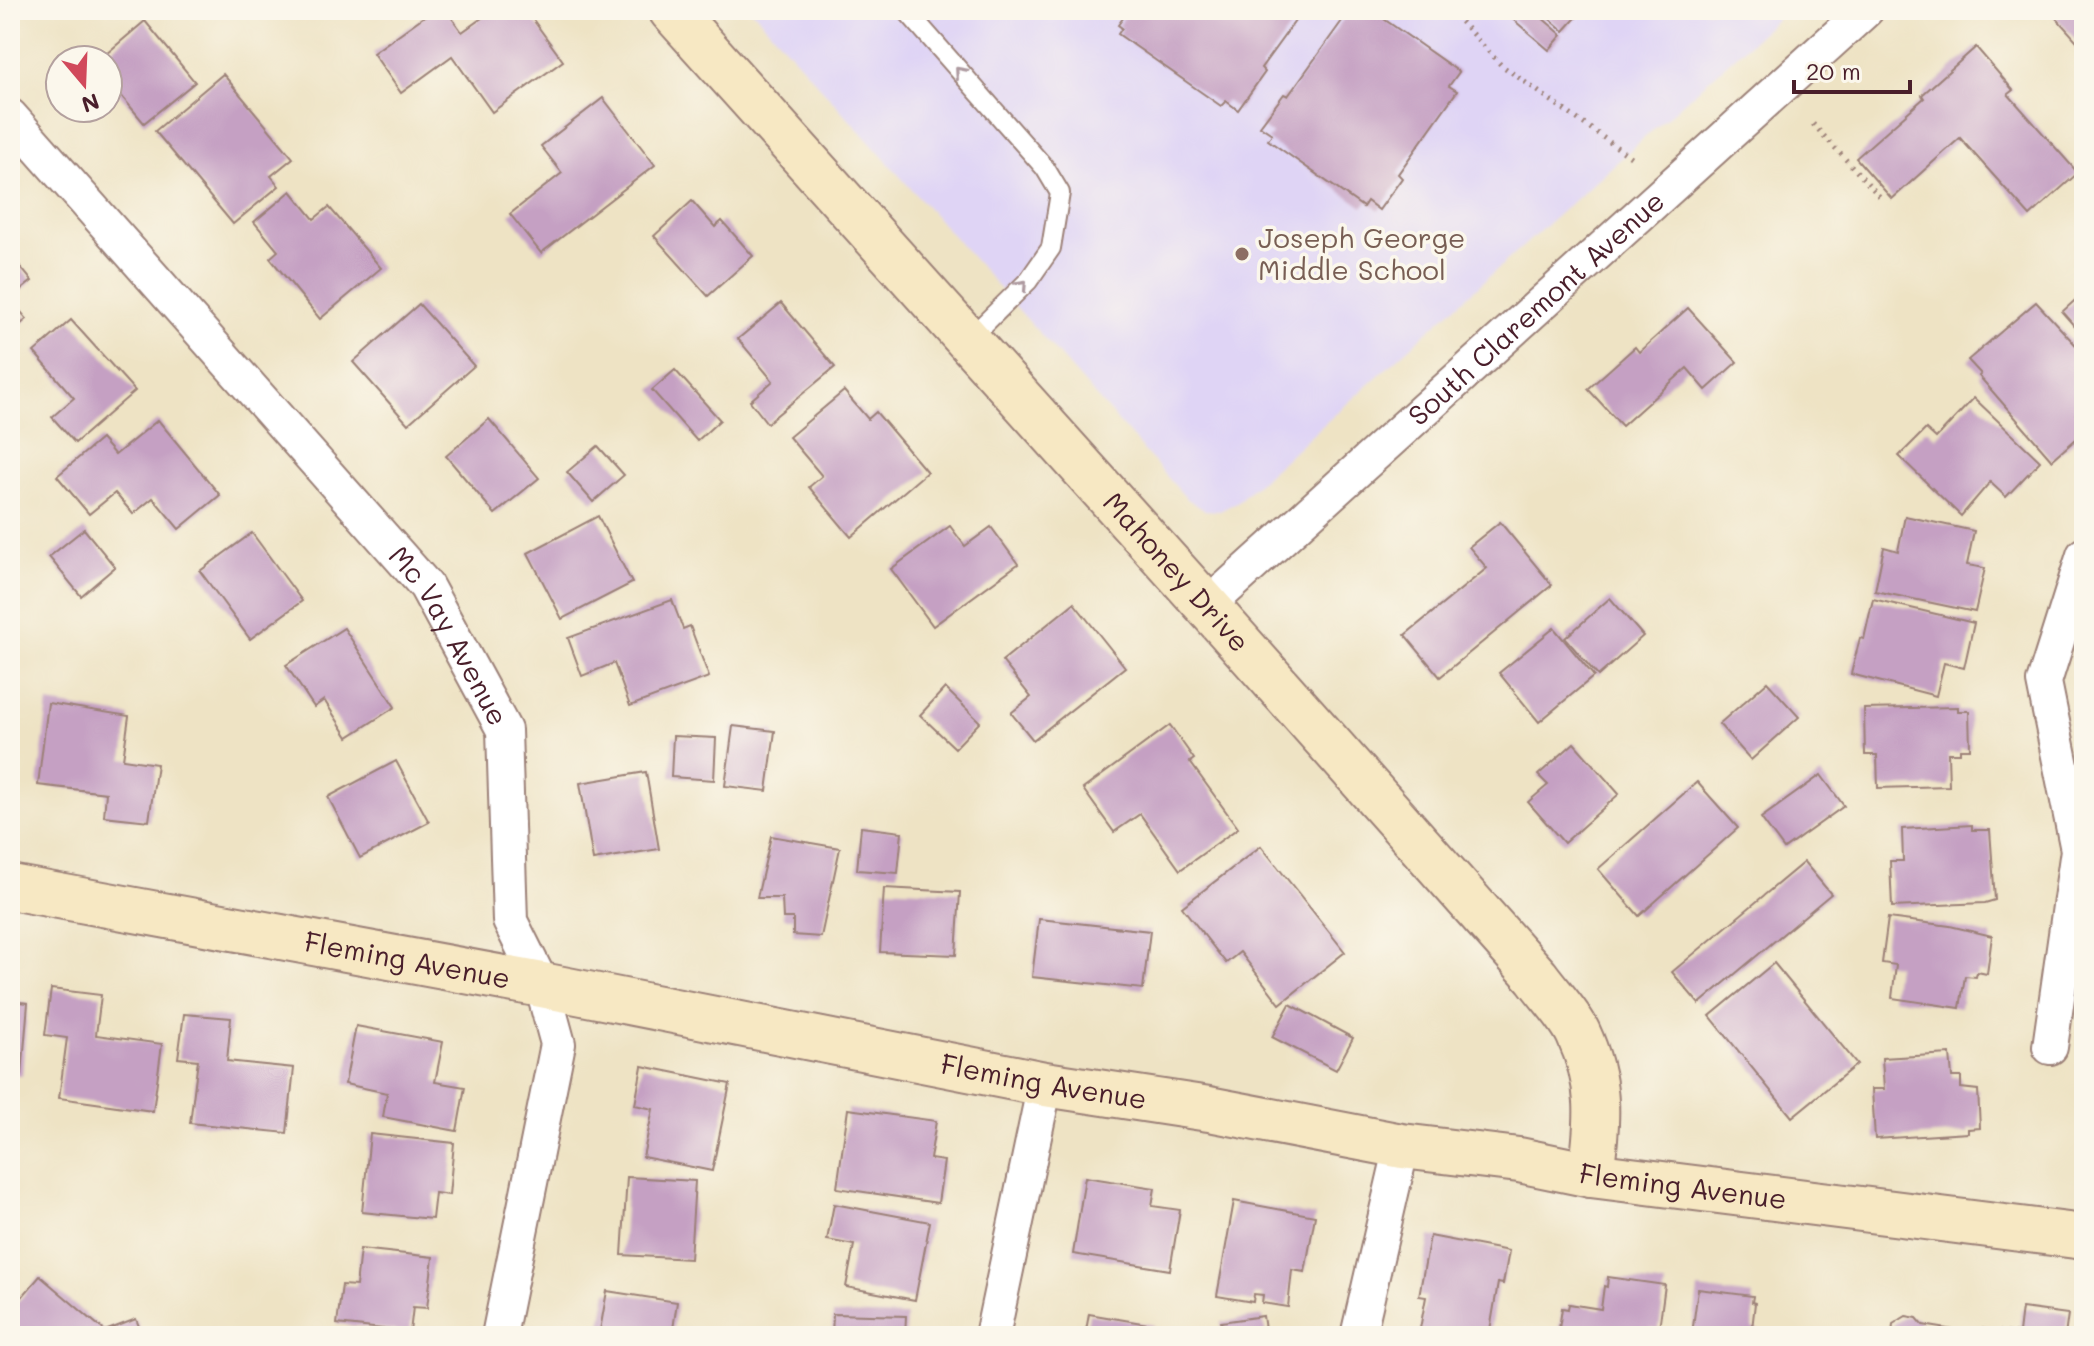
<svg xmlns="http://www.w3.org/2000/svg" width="2094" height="1346" viewBox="0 0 2094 1346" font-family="Mali,sans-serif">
<rect width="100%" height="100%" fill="#fbf7ec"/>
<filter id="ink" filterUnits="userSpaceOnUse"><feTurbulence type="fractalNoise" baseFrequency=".0125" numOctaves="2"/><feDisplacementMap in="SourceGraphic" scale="16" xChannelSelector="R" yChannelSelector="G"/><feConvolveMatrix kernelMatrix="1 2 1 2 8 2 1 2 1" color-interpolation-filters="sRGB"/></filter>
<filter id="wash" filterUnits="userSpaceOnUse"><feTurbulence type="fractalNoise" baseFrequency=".006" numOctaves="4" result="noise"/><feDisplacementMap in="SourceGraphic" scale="32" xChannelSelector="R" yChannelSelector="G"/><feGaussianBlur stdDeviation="1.8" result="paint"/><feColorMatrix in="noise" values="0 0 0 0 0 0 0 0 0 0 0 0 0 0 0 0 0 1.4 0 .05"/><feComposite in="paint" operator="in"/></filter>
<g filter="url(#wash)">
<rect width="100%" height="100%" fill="#eee3c4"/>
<!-- built -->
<path fill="#dfd4f5" d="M752,10H1787L1237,502L1220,511L1204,510L1186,498Z"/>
<g id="blocks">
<!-- building -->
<g fill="#c5a0c3">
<path d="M433,10H446L462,32L493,10H526L563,61L492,112L452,56L401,93L373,53Z"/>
<path d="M1129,10H1303L1261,68L1265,72L1238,110L1226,101L1221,106L1118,34L1122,28L1118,25Z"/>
<path d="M1342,10H1371L1459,72L1449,86L1457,91L1398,174L1402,178L1379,210L1367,201L1363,207L1268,140L1272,134L1260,126L1284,94L1288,96L1347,14Z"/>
<path d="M1502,10H1533L1562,35L1549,50Z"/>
<path d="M1539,10H1583L1564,31Z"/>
<path d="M2049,10H2084V49Z"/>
<path d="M145,21L195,82L144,123L108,80V60H99Z"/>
<path d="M1976,47L2013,90L2008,94L2078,173L2030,216L1960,138L1892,199L1856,158L1924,98L1922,95Z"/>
<path d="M223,74L293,158L271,176L279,186L233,224L155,131Z"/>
<path d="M603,98L655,165L541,253L510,214L562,173L541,146Z"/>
<path d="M291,191L314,219L329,207L381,268L320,319L270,258L278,251L254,222Z"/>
<path d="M692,201L715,227L722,221L753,256L708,296L654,236Z"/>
<path d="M10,254L32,281L10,299L27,319L10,333Z"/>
<path d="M2084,292V337L2062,312Z"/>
<path d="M2036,302L2084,354V407L2076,414L2084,424V432L2052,460L1979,376L1981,374L1968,360Z"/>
<path d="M781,303L835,367L767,423L750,401L773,381L738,339Z"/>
<path d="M419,304L474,366L408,424L353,362Z"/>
<path d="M1688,308L1737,362L1706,390L1687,368L1622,426L1588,389L1635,347L1639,352Z"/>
<path d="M71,320L135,391L75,443L52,417L74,398L34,352Z"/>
<path d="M675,370L720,420L697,441L652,390Z"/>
<path d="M844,391L868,419L876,412L927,472L851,537L809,487L822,476L789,437Z"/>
<path d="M1974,398L2040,461L2006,497L1990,482L1961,516L1899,456L1926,429L1936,438Z"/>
<path d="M489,419L539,478L495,514L446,456Z"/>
<path d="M158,420L220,495L179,529L153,498L133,514L115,493L89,514L57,476L101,439L115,455Z"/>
<path d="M598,446L624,475L593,502L567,472Z"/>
<path d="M598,516L632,583L562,619L528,553Z"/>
<path d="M1905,516L1974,531L1967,565L1985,568L1975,612L1875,591L1884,547L1898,551Z"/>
<path d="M1500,522L1552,585L1440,677L1405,635L1487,568L1469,547Z"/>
<path d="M950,526L965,546L991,527L1018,564L933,626L891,569Z"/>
<path d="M84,529L115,567L81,596L49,557Z"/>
<path d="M252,533L302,601L250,639L200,571Z"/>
<path d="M1610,598L1643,636L1598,676L1565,638Z"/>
<path d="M1873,599L1974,623L1964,668L1944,663L1936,696L1851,674L1860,638L1864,639Z"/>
<path d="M672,600L683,629L690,626L709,677L630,706L614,663L582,676L568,638Z"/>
<path d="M1074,603L1125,667L1033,740L1011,713L1031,697L1002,661Z"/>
<path d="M344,628L395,707L348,737L324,700L314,707L286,665Z"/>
<path d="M1554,628L1594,676L1539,722L1499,673Z"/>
<path d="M1767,682L1799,717L1751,760L1719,724Z"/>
<path d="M945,688L980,722L955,748L920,715Z"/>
<path d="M48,703L129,716L123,759L157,764L149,821L104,816L106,793L38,785Z"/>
<path d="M1958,707V711H1969L1970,749H1960V753H1948L1949,786L1878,788L1877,755H1865L1864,709Z"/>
<path d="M1170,725L1194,759L1190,762L1238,828L1180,870L1140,814L1114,832L1083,789Z"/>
<path d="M733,726L775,731L767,791L725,786Z"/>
<path d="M673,736L716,738L714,780L671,777Z"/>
<path d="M1574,743L1619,794L1564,843L1528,802L1548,785L1538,775Z"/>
<path d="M396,761L429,822L360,858L328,797Z"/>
<path d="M646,772L659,849L593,860L580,783Z"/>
<path d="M1821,775L1844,806L1784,849L1761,818Z"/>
<path d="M1697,782L1738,828L1639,916L1598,869Z"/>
<path d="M1972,825V830H1990L1995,900L1985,903L1892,907L1890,861H1903L1902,829Z"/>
<path d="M861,827L902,832L898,873L857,870Z"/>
<path d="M771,836L840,848L821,937L793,935V918H783L782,898H757Z"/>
<path d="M1261,846L1345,952L1280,1004L1240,952L1226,963L1182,907Z"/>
<path d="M1804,862L1831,894L1699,1004L1672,972Z"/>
<path d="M884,888L960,892L956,955L880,952Z"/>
<path d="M1888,918L1950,926L1992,936L1987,974L1977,972L1976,977L1965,976L1960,1008L1892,998L1896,965L1882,963Z"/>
<path d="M1039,919L1150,931L1143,989L1032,977Z"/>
<path d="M1774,963L1857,1064L1792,1117L1710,1016Z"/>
<path d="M51,989L101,995L96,1035L162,1044L153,1111L59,1098L67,1038L45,1035Z"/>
<path d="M10,1001L28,1003L22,1075L10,1074Z"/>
<path d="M1290,1004L1353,1038L1336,1070L1272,1037Z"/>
<path d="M184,1014L231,1018L227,1061L294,1068L287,1133L190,1123L198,1060L178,1058Z"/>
<path d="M356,1026L443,1042L435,1082L465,1087L457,1131L383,1117L387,1093L345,1084Z"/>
<path d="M1950,1054L1952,1077H1961V1088L1978,1090L1980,1128L1968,1129V1133L1875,1139L1872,1089H1884L1882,1058Z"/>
<path d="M642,1066L730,1084L712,1171L643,1157L653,1109L635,1105Z"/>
<path d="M848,1109L936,1121L930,1159L944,1161L938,1203L837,1188Z"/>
<path d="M370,1134L454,1143L449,1195L435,1193L432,1219L362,1212Z"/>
<path d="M627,1177L695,1181L690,1259L622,1255Z"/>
<path d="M1085,1177L1155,1188L1152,1206L1180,1210L1170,1270L1073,1254Z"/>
<path d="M1234,1201L1315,1216L1305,1272L1292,1270L1288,1307L1262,1303L1263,1295L1254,1294L1253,1302L1217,1296Z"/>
<path d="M834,1204L930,1222L915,1300L846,1287L854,1245L827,1240Z"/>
<path d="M1430,1236L1509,1251L1503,1284L1498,1283L1489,1336L1419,1334L1426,1297L1419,1296Z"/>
<path d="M360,1249L433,1257L427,1308L413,1307L410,1332L337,1324L342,1285L356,1286Z"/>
<path d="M40,1276L105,1331L136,1319L143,1336H10V1311Z"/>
<path d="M1608,1277L1665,1285L1659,1329L1650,1328L1649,1336H1558L1562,1308L1568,1309L1569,1304L1601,1309L1604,1286L1607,1287Z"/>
<path d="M1698,1289L1753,1296L1752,1302L1755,1303L1752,1329L1769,1332L1768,1336H1698L1692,1334Z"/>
<path d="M607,1291L677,1302L672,1336H599Z"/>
<path d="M2022,1308L2068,1314L2065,1336H1977L1978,1328L2019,1333Z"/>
<path d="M833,1314L906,1316L905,1336H832Z"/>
<path d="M1089,1314L1154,1325L1152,1336H1085Z"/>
<path d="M1263,1316L1266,1336H1223L1221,1322Z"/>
<path d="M1906,1316L1917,1318L1923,1325L1966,1332L1965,1336H1892L1893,1324Z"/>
</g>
</g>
</g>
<g filter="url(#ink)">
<use href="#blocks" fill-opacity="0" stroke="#9c8178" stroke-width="2"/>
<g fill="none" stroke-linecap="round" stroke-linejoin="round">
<defs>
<path id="lane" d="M906,10L1045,168L1060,193L1051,248L1028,281L967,341"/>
<g id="street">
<path id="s1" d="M10,116L426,586L504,730L510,921L542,985L558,1044L499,1336"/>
<path id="s2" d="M1207,606L1866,10"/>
<path d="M2050,1047L2078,850L2044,682L2084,555"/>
<path d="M992,1336L1045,1084"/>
<path d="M1358,1336L1402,1146"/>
</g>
<g id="secondary">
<path id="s3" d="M671,10L1207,606L1537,977C1550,995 1569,1014 1578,1033C1602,1084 1598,1122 1591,1175"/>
<path id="s4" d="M10,887L542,985L1045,1084L1209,1109L1402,1146L1519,1160L1591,1175L2084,1237"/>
</g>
</defs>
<!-- lane casing -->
<use href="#lane" stroke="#9c8178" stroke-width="22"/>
<!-- street casing -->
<use href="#street" stroke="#9c8178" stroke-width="38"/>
<!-- secondary casing -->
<use href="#secondary" stroke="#9c8178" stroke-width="48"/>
<!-- path -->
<g stroke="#9c8178" stroke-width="5" stroke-dasharray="2 6" stroke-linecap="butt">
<path d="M1450,10L1501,65L1632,158"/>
<path d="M1813,124L1883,200"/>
</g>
<!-- lane -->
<use href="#lane" stroke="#fff" stroke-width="18"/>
<!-- street -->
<use href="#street" stroke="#fff" stroke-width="34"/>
<!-- secondary -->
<use href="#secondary" stroke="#f7e8c3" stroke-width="44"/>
</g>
<!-- one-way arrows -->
<defs><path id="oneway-chevron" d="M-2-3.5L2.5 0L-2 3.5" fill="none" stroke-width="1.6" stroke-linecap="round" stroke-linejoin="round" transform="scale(2)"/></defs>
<g stroke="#ae9aa0">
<use href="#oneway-chevron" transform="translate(960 72) rotate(-131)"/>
<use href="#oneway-chevron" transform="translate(1022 285) rotate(-47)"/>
</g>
</g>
<!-- markers -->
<circle fill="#8d6e63" stroke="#fbf7ec" stroke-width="3" cx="1242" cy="254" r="8"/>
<g text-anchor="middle" stroke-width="7" stroke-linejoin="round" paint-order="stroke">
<!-- education labels -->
<g font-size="28" fill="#785e54" stroke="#fbf7ec" text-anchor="start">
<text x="1258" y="248">Joseph George<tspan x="1258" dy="32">Middle School</tspan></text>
</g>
<!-- street labels -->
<g font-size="28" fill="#4a1f2b" stroke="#fbf7ec">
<text dy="10" stroke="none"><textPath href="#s2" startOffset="444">South Claremont Avenue</textPath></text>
<text dy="10" stroke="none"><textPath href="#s3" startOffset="756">Mahoney Drive</textPath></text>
<text dy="10" stroke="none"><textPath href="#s1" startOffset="682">Mc Vay Avenue</textPath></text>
<text dy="10" stroke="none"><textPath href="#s4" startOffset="404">Fleming Avenue</textPath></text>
<text dy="10" stroke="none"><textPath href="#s4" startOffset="1052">Fleming Avenue</textPath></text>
<text dy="10" stroke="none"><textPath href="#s4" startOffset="1700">Fleming Avenue</textPath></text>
</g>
</g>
<!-- margin -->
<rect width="2094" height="1346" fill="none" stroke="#fbf7ec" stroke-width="40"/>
<!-- north arrow -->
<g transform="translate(84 84) rotate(161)"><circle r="38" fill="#fbf7ec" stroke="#b4a19f" stroke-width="2"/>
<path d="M0-6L14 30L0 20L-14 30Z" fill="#d1495b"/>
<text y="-12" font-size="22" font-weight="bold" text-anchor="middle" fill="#4a1f2b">N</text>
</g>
<!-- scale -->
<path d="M1794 80v12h116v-12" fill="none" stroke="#4a1f2b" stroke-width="4"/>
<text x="1806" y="80" font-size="24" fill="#4a1f2b" stroke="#fbf7ec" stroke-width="6" paint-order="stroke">20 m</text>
</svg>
